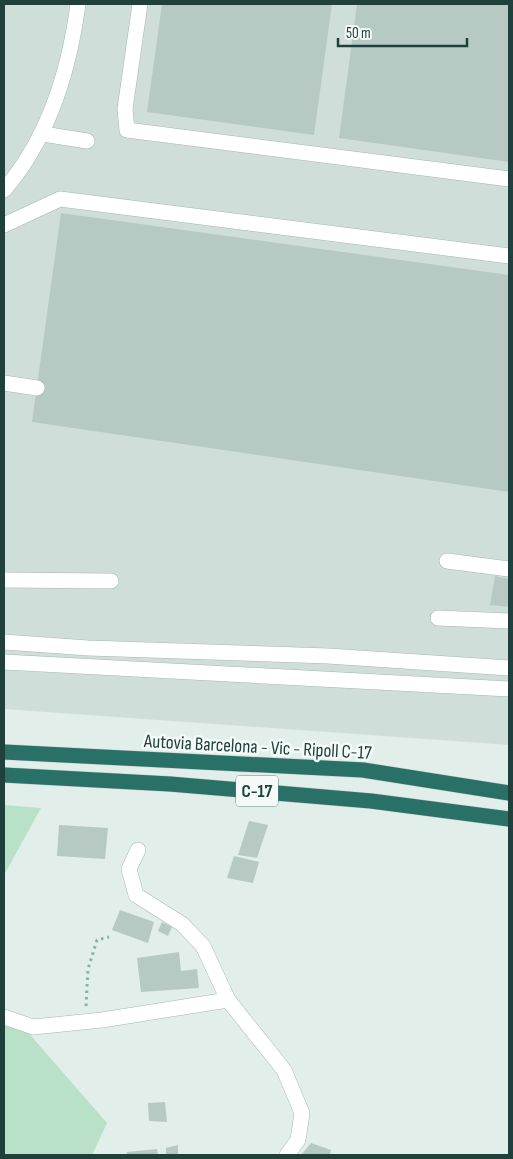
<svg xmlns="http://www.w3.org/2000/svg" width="513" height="1159" viewBox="0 0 513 1159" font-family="'Sofia Sans Condensed',sans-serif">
<rect width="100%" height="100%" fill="#e2eeea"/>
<!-- built -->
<path fill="#d0ded9" d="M4,4H509V745L4,709Z"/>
<!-- green -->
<g fill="#b9e1c7">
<path d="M4,805L41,808L4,875Z"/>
<path d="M4,1019L25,1029L107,1123L92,1155H4Z"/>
</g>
<!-- building -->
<g fill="#b7c9c3">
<path d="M162,4H332L314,135L147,112Z"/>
<path d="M357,4H509V162L339,138Z"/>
<path d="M61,213L509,275V492L32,422Z"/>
<path d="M495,576L509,579V607L490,605Z"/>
<path d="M249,821L268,825L257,858L238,855Z"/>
<path d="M59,825L108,828L105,859L57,856Z"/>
<path d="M234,856L259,862L253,883L227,878Z"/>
<path d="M120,910L154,922L148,943L112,930Z"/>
<path d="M162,922L172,927L168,936L158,931Z"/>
<path d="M179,952L181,971L197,969L199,988L141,992L137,958Z"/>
<path d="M165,1102L167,1122L149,1121L148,1103Z"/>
<path d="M311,1143L331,1150L330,1155H301Z"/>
<path d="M178,1145V1155H166V1148Z"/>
<path d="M157,1149L158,1155H126L127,1152Z"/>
</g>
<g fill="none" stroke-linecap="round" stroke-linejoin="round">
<defs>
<g id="minor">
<path d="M140,4L125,109L127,130L509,179"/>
<path d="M43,134L87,141"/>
<path d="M4,190C49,138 69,72 78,4"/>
<path d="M4,225L60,199L509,256"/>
<path d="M4,383L37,388"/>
<path d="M447,561L509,569"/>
<path d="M4,580L111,581"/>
<path d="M438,618L509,621"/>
<path d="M4,642L88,648L328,656L509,668"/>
<path d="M4,662L509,689"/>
<path d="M138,850L129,869L136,895L182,924L203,946L228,1000L284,1070L302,1113L298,1140L287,1155"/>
<path d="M4,1017L33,1027L102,1020L228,1000"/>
</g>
<g id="highway">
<path d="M4,752L363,770L509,793"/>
<path d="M4,775L170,784L371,801L509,819"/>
</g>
</defs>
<!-- minor casing -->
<use href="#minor" stroke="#a4b7b2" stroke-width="16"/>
<!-- highway casing -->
<use href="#highway" stroke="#c1cac8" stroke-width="16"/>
<!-- path -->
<path stroke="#80b4a8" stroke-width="3" stroke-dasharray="2.5 4" stroke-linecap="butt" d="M86,1006L88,969L97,940L109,937"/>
<!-- minor -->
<use href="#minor" stroke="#fff" stroke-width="15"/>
<!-- highway -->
<use href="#highway" stroke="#297067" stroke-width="15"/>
</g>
<g text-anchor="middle" stroke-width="5" stroke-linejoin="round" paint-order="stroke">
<!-- shield labels -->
<rect fill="#f3faf7" stroke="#5f7873" stroke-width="1" x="236" y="775.5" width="42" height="31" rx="4"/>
<g font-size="18" font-weight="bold" fill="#20413b">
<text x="257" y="797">C-17</text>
</g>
<!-- street labels -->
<g font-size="19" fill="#20413b" stroke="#f3faf7">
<text transform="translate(258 746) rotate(3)" y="7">Autovia Barcelona - Vic - Ripoll C-17</text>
</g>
</g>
<!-- border -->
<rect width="513" height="1159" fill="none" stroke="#20413b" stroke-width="10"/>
<!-- scale -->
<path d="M338 38v8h129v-8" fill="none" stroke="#20413b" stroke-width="2.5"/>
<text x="346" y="38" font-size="15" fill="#20413b" stroke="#f3faf7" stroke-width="4" paint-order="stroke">50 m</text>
</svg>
